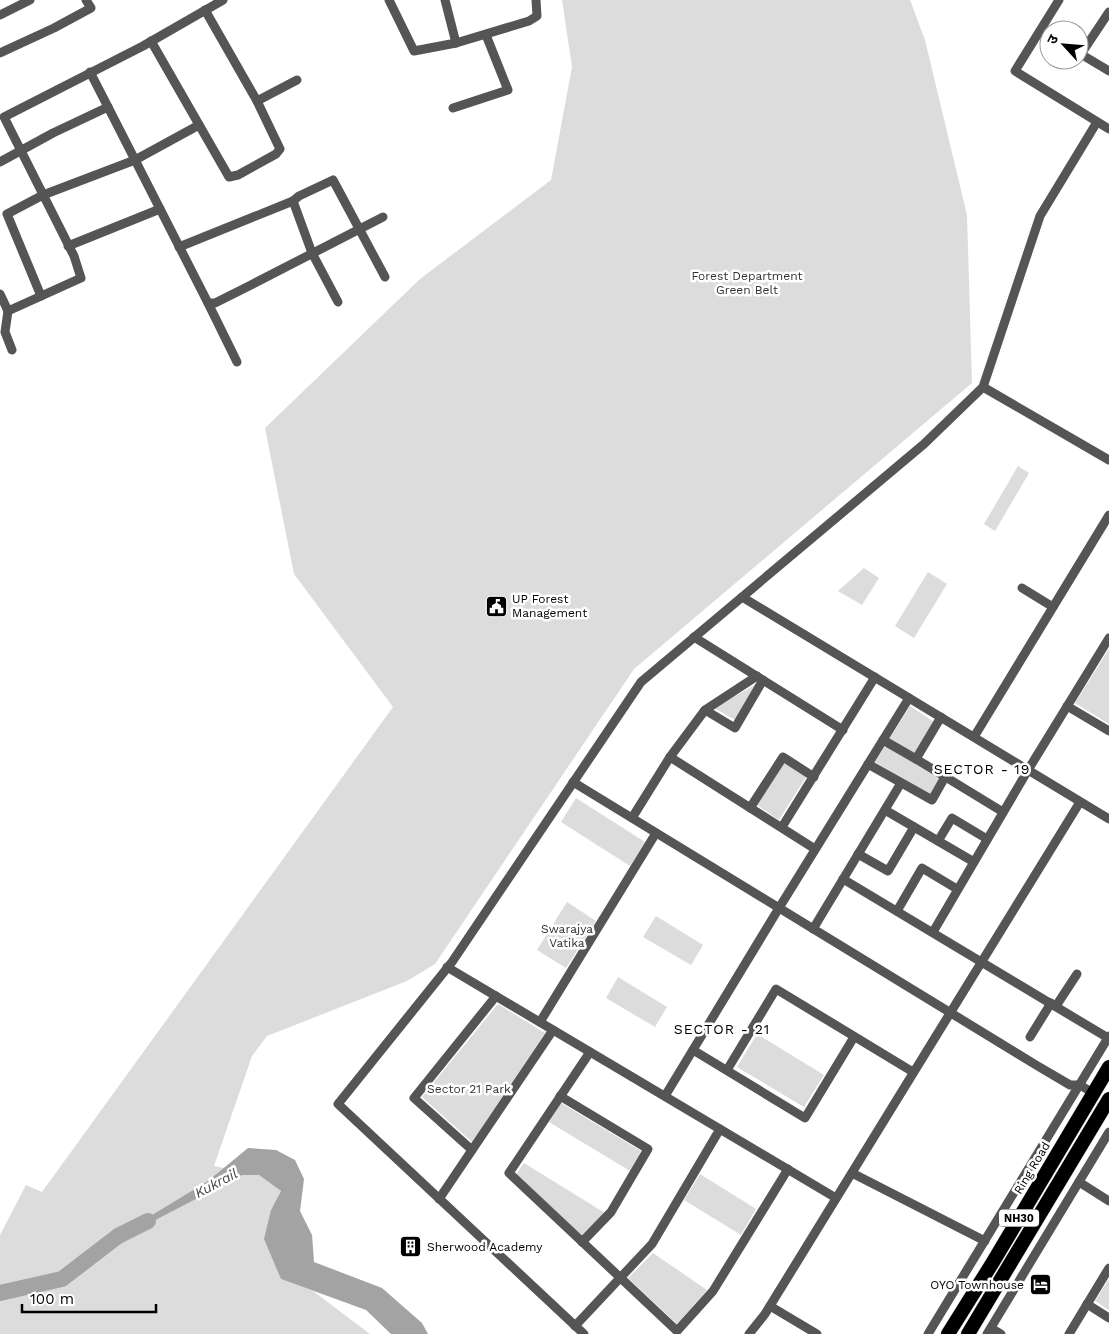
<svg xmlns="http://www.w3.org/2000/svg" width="1109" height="1334" viewBox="0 0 1109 1334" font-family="'Work Sans','Noto Sans Devanagari',sans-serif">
<rect width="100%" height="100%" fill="#fff"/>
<!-- green -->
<g fill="#dcdcdc">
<path d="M562,0H910L925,40L967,215L972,383L634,669L435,964L407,981L267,1036L252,1056L214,1166L259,1175L281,1191L271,1210L281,1279L313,1291L370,1334H0V1235L26,1185L42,1192L393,707L294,574L265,428L420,279L551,180L572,67Z"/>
<path d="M1018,466L1029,473L995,531L984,524Z"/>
<path d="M864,568L879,578L862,605L838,591Z"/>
<path d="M928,572L947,584L914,638L895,626Z"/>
<path d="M1109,649V724L1075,703Z"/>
<path d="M755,685L735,720L714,708Z"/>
<path d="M910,706L934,722L912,760L940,777L930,795L875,762Z"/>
<path d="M784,763L806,777L779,820L757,805Z"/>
<path d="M576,798L645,842L630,866L561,822Z"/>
<path d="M567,902L596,921L566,968L537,950Z"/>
<path d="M656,916L703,945L691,965L643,937Z"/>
<path d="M618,977L667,1007L655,1027L606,998Z"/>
<path d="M498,1004L545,1033L472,1142L422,1097Z"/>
<path d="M757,1034L824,1075L804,1107L737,1067Z"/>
<path d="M561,1103L641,1151L630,1171L549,1122Z"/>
<path d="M524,1163L605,1213L582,1236L516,1174Z"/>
<path d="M700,1174L756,1209L741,1235L684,1200Z"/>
<path d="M653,1253L707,1290L677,1324L628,1278Z"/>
<path d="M1109,1279V1310L1095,1301Z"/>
</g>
<!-- water -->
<path fill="#a3a3a3" d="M248,1148L276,1150L295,1160L304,1179L300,1211L312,1235L314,1262L382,1288L422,1323L428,1334H391L366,1310L281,1279L264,1239L271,1210L281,1191L259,1175H242L140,1228L128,1231L139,1223L208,1181Z"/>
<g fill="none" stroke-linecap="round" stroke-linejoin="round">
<!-- river -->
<path stroke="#a3a3a3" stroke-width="16" d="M0,1293L62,1279L118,1236L148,1221"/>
<defs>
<g id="highway">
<path d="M948,1334L993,1262L1109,1067"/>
<path d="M968,1334L1109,1099"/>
</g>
</defs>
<!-- highway casing -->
<use href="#highway" stroke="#dbdbdb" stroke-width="15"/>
<!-- minor -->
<g stroke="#555" stroke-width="9">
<path d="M389,0L414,51L456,43L445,0"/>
<path d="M1059,0L1015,71L1109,129"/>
<path d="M0,15L30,0"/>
<path d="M151,41L229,177L238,175L276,154L280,149L257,101L205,10"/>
<path d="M456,43L529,21L537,16L536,0"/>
<path d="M0,53L54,28L91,8L86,0"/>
<path d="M1079,53L1109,71"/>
<path d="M1081,54L1109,12"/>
<path d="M257,101L297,80"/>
<path d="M108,107L208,303H215L249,286L383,217"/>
<path d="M453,108L508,90L486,35"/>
<path d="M0,162L53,133L108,107L90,72"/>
<path d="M293,201L312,253L338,302"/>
<path d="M68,246L160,209"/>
<path d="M179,247L293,201L299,196L333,180L385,277"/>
<path d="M0,294L8,311"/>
<path d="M41,296L7,214L43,195L135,160L199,125"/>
<path d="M208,303L237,362"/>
<path d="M12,350L5,332L8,311L81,278L74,256L4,117L143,46L223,0"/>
<path d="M983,387L1109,460"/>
<path d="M1022,588L1053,607"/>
<path d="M742,597L1109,819"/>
<path d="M694,637L843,730"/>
<path d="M1067,706L1109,731"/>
<path d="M705,710L735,728L763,680"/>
<path d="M941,717L916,759L1003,812"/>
<path d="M974,737L1109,515"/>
<path d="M883,740L916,759"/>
<path d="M670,757L815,849"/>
<path d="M868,764L932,800L945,777"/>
<path d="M573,782L1036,1065L1070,1085H1080L1093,1093"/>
<path d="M750,808L783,757L814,777"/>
<path d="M885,810L974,862"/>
<path d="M632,818L670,757L705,710L757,676"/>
<path d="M782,827L875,677"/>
<path d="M938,841L952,818L987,839"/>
<path d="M858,854L888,871L914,827"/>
<path d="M843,879L1108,1038"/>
<path d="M897,911L922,868L957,889"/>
<path d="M813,929L901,783"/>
<path d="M933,932L1028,770L1109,638"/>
<path d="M447,967L836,1198"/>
<path d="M1056,1006L1077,974"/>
<path d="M540,1022L656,833"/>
<path d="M1030,1037L1051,1003"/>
<path d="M693,1050L805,1118L854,1037"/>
<path d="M590,1052L509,1173L677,1331L713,1291L788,1169"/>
<path d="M727,1070L776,989L913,1072"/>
<path d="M560,1096L648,1149L611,1212L582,1242"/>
<path d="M665,1096L779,908L909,698"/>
<path d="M472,1150L414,1098L496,996"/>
<path d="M852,1173L985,1241"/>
<path d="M1079,1182L1109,1201"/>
<path d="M439,1199L553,1030"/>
<path d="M1087,1304L1109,1318"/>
<path d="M770,1306L817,1334"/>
<path d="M575,1326L652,1244L720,1129"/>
<path d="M991,1328L1001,1334"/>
<path d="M584,1334L338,1104L452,962L641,682L924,444L983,387L1040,216L1097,122"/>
<path d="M749,1334L765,1314L1080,802"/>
<path d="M928,1334L1109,1036"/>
<path d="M987,1334L1109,1132"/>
<path d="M1069,1334L1109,1268"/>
</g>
<!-- highway -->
<use href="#highway" stroke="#000" stroke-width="14"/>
</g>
<!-- icons -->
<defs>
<symbol id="civic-square" viewBox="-11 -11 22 22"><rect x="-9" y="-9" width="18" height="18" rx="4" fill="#000" stroke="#fff"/><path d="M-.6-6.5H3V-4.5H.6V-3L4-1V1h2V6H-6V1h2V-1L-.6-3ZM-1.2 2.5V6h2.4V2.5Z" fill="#fff"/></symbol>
<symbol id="building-square" viewBox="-11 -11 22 22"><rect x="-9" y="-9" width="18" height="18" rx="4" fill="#000" stroke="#fff"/><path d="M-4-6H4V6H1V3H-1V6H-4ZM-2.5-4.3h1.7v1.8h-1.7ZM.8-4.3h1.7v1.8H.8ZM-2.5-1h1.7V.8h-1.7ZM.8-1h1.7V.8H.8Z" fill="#fff"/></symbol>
<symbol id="hotel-square" viewBox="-11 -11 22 22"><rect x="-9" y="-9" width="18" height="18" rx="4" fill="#000" stroke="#fff"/><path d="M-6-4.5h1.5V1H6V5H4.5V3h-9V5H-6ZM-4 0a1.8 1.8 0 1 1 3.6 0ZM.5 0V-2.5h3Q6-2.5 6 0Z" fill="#fff"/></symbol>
</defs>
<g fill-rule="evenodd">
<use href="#civic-square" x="484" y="594" width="25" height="25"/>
<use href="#building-square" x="398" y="1234" width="25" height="25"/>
<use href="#hotel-square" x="1028" y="1272" width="25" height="25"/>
</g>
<g text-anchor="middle" stroke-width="5" stroke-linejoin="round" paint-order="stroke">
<!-- shield labels -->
<rect fill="#fff" stroke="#4c4c4c" stroke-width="1" x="999" y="1209.5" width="40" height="17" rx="4"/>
<g font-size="11" font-weight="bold" fill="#000">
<text x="1019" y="1222">NH30</text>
</g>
<!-- park labels -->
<g font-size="12" fill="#333" stroke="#fff">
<text x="747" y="280">Forest Department<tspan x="747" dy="14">Green Belt</tspan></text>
<text x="567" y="933">Swarajya<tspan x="567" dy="14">Vatika</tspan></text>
<text x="469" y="1093">Sector 21 Park</text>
</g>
<!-- poi labels -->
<g font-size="12" fill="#000" stroke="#fff" text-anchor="start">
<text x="512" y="603">UP Forest<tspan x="512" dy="14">Management</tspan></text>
<text x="427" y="1251">Sherwood Academy</text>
<text x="1024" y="1289" text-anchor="end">OYO Townhouse</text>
</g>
<!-- street labels -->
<g font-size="12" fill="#000" stroke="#fff">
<text transform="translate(1032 1168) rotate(-59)" y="4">Ring Road</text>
</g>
<!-- neighbourhood labels -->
<g font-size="14" letter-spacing="1" fill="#000" stroke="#fff">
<text x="982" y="774">SECTOR - 19</text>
<text x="722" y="1034">SECTOR - 21</text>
</g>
<!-- water labels -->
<g font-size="14" font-style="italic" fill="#444" stroke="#fff">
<text transform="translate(216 1183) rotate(-28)" y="5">Kukrail</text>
</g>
</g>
<!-- north arrow -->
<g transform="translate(1064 45) rotate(296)"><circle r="24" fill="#ffffff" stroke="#999999"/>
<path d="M0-4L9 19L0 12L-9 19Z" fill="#000000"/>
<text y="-8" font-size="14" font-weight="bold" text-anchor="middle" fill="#000000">उ</text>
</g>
<!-- scale -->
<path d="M22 1304v8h134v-8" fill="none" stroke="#000000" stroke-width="2.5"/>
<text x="30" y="1304" font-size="15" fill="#000000" stroke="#ffffff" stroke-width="4" paint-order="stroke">100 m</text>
</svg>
